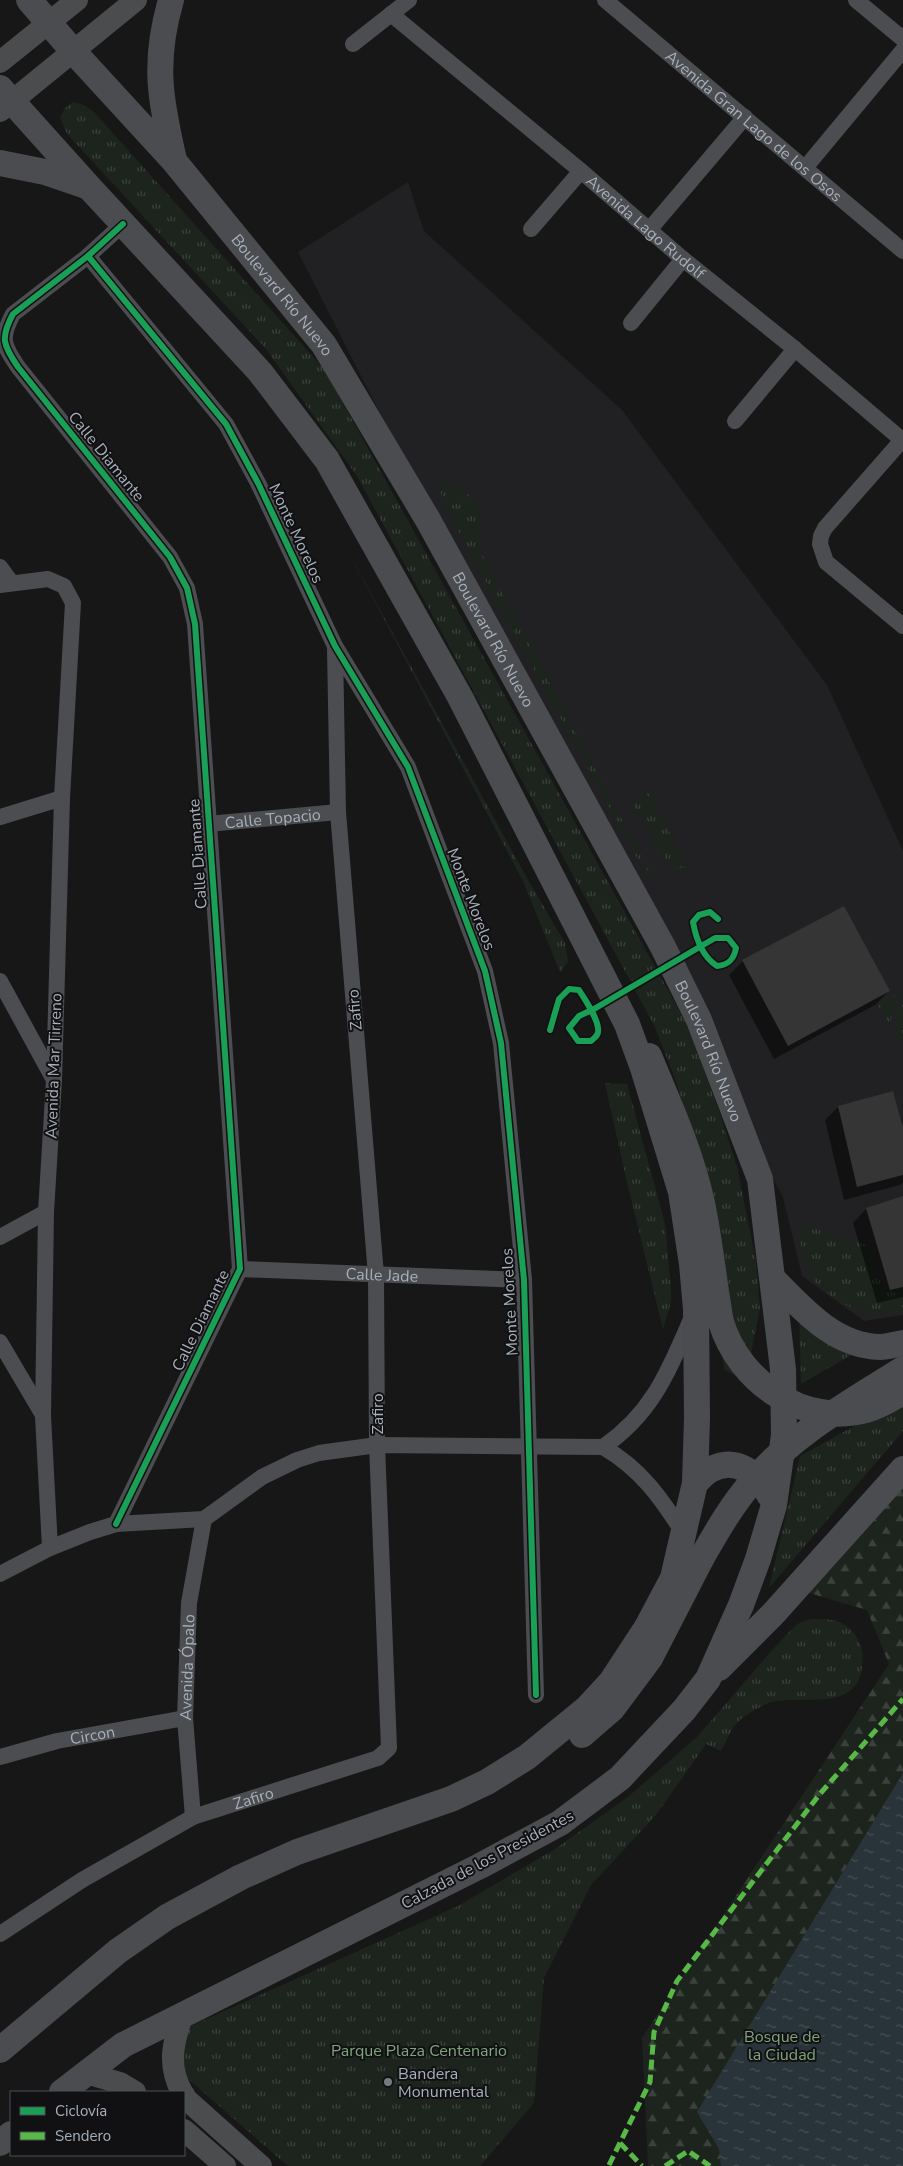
<svg xmlns="http://www.w3.org/2000/svg" width="903" height="2166" viewBox="0 0 903 2166" font-family="'Nunito Sans',sans-serif">
<defs>
<pattern id="grass-tufts" width="24" height="20" patternUnits="userSpaceOnUse" patternTransform="scale(1.25)"><rect width="24" height="20" fill="#1d241d"/><path d="M3 7l-1-3M5 7V3M7 7l1-3M15 17l-1-3M17 17v-4M19 17l1-3" fill="none" stroke="#3b413c"/></pattern>
<pattern id="forest-firs" width="22" height="20" patternUnits="userSpaceOnUse" patternTransform="scale(1.25)"><rect width="22" height="20" fill="#1d241d"/><path d="M5 1l3.5 6h-7zM16 11l3.5 6h-7z" fill="#3b413c"/></pattern>
<pattern id="water-ripples" width="26" height="14" patternUnits="userSpaceOnUse" patternTransform="scale(1.25)"><rect width="26" height="14" fill="#29343a"/><path d="M2 4q2-2 4 0t4 0M15 11q2-2 4 0t4 0" fill="none" stroke="#454f54"/></pattern>
</defs>
<rect width="100%" height="100%" fill="#171717"/>
<!-- built -->
<path fill="#212123" d="M408,182L424,231L622,410L827,685L903,851V1315L864,1321L802,1276L783,1197L735,1111L298,252Z"/>
<!-- grass -->
<g fill="url(#grass-tufts)">
<path d="M73,102L84,105L94,112L324,369L690,1030L720,1114L737,1167L756,1261L760,1309L748,1368L742,1375L735,1376L724,1369L710,1220L677,1084L654,1025L357,476L266,349L67,134L60,117L65,108Z"/>
<path d="M436,480C452,487 483,495 482,517C480,530 479,540 481,553L648,869L649,880L448,512Z"/>
<path d="M344,544L528,880L565,943L568,962L560,972L524,883Z"/>
<path d="M648,793L689,868H674L669,865L632,803Z"/>
<path d="M900,992L893,1007L890,1026L878,1005Z"/>
<path d="M903,998V1041C889,1032 897,1011 903,998Z"/>
<path d="M605,1083L627,1084L665,1224L671,1288V1302L663,1329L626,1178Z"/>
<path d="M805,1226L867,1245L884,1290L903,1286V1311C895,1312 884,1315 876,1315C856,1313 821,1294 811,1276C803,1262 801,1243 798,1228Z"/>
<path d="M799,1312L868,1345L801,1384Z"/>
<path d="M903,1399V1431L769,1588L800,1456Z"/>
<path d="M811,1619C826,1619 838,1618 850,1629C861,1640 864,1651 862,1667C857,1715 796,1693 768,1703C760,1707 745,1715 739,1721C731,1728 726,1742 721,1751L706,1744L656,1815L591,1885L544,1978L534,2103L480,2166H288L187,2078L181,2047L191,2026L458,1906L555,1849L628,1797L697,1737L774,1648L797,1624Z"/>
</g>
<!-- forest -->
<path fill="url(#forest-firs)" d="M903,1486V2166H648L642,2038L889,1664L867,1610L809,1593Z"/>
<!-- water -->
<path fill="url(#water-ripples)" d="M903,1773V2166H721L719,2149L697,2112Z"/>
<!-- shadow -->
<g fill="#0007">
<path d="M844,907L889,991L875,1005L774,1059L729,975L743,961Z"/>
<path d="M838,1107L903,1133V1182L900,1185L844,1200L825,1120Z"/>
<path d="M903,1198V1297L877,1303L853,1223L866,1209Z"/>
</g>
<!-- building -->
<g fill="#353536">
<path d="M844,906L890,991L788,1046L742,960Z"/>
<path d="M893,1091L903,1128V1175L857,1187L838,1106Z"/>
<path d="M903,1196V1287L890,1290L866,1208Z"/>
</g>
<g fill="none" stroke-linecap="round" stroke-linejoin="round">
<!-- minor -->
<g stroke="#4b4d50" stroke-width="16">
<path id="s1" d="M605,0L903,251"/>
<path d="M856,0L903,39"/>
<path id="s2" d="M391,14L581,171L683,259L795,349L902,440"/>
<path d="M353,44L409,0"/>
<path d="M805,168L903,50"/>
<path d="M123,224L88,256L226,424L258,483L335,646L408,767L485,971L501,1043L524,1280L536,1695"/>
<path d="M531,229L581,171"/>
<path d="M649,230L745,117"/>
<path d="M88,256L13,314C0,338 3,345 18,367L170,557L187,588L195,624L240,1269L116,1524"/>
<path d="M631,323L683,259"/>
<path d="M735,421L795,349"/>
<path d="M903,439L825,528L821,536L820,544L826,562L903,626"/>
<path d="M0,567L11,582"/>
<path d="M0,585L48,579L64,586L73,603L62,798L54,1080L46,1212L43,1416L50,1548"/>
<path d="M0,817L62,798"/>
<path id="s3" d="M208,824L338,812"/>
<path d="M0,981L54,1080"/>
<path d="M0,1237L46,1212"/>
<path id="s4" d="M240,1269L524,1280"/>
<path d="M0,1342L43,1415"/>
<path d="M603,1447C653,1413 669,1370 692,1317"/>
<path d="M0,1574L50,1548L90,1532L116,1524L204,1519L262,1477L297,1460L319,1453L377,1445L603,1447C641,1469 661,1498 684,1534"/>
<path id="s5" d="M0,1757L57,1741L185,1718"/>
<path id="s6" d="M193,1817L185,1718L189,1603L204,1519"/>
<path id="s7" d="M0,1934L82,1880L193,1817L378,1758L389,1748L377,1445L376,1275L338,812L335,649"/>
</g>
<!-- secondary -->
<g stroke="#4a4c4e" stroke-width="22">
<path d="M0,62L77,0"/>
<path d="M0,111L136,0"/>
<path d="M86,2073L120,2083L135,2092"/>
<path d="M182,2092C167,2065 173,2042 183,2014"/>
<path d="M184,2095L186,2099L261,2166"/>
<path d="M184,2130L225,2166"/>
</g>
<!-- trunk -->
<g stroke="#4a4c4f" stroke-width="26">
<path id="s8" d="M29,0L73,51L174,161L324,345L428,520L663,947L699,1020L760,1179L783,1369L784,1435L774,1505L758,1559L741,1605L708,1679L684,1710L620,1778L560,1823L480,1866L123,2045L62,2092"/>
<path d="M171,0C153,62 160,99 174,160"/>
<path d="M0,88L88,186L260,372L327,460L460,697L627,1024L643,1068L681,1192L692,1264L696,1309L697,1418L695,1483L673,1578L647,1627L611,1682L587,1708L527,1757L487,1782L451,1799L297,1852L241,1877L167,1917L118,1951L0,2050"/>
<path d="M0,163L45,172L86,186"/>
<path d="M773,1279C803,1309 834,1346 880,1347C888,1347 896,1344 903,1343"/>
<path d="M695,1483C700,1479 704,1473 710,1470C736,1455 758,1474 770,1496"/>
<path d="M719,1668L773,1614L903,1469"/>
<path d="M582,1735L612,1709L650,1658L701,1559"/>
<path d="M0,2143L11,2134"/>
</g>
<!-- trunk-bridge -->
<g stroke="#4a4c4f" stroke-width="26">
<path d="M649,1056C669,1104 691,1152 702,1203C708,1232 712,1263 716,1292C718,1302 719,1313 721,1322C739,1382 804,1427 866,1410C879,1407 891,1399 903,1392"/>
<path d="M701,1559C716,1533 731,1506 751,1483C793,1434 849,1403 903,1369"/>
</g>
<!-- quiet -->
<g stroke="#58b947" stroke-width="5" stroke-dasharray="10 5" stroke-linecap="butt">
<path d="M620,2143L642,2166"/>
<path d="M609,2165L650,2082L654,2032L677,1981L819,1795L903,1699"/>
<path d="M665,2166L688,2151L710,2166"/>
</g>
<defs>
<g id="cycleway">
<path d="M123,224L88,256L226,424L258,483L335,646L408,767L485,971L501,1043L524,1280L536,1695"/>
<path d="M88,256L13,314C0,338 3,345 18,367L170,557L187,588L195,624L240,1269L116,1524"/>
<path d="M550,1030L559,999L569,989L579,990C585,1000 603,1025 597,1035C595,1038 593,1039 591,1041H578L569,1028L579,1016L594,1009L703,945L715,938H728L736,948C734,959 729,965 717,966C703,957 696,939 693,922L699,915L710,912L718,919"/>
</g>
</defs>
<!-- cycleway casing -->
<use href="#cycleway" stroke="#111113" stroke-width="9"/>
<!-- cycleway -->
<use href="#cycleway" stroke="#1a9f57" stroke-width="6"/>
</g>
<!-- markers -->
<circle fill="#757a80" stroke="#111113" stroke-width="2" cx="388" cy="2082" r="5"/>
<g text-anchor="middle" stroke-width="4" stroke-linejoin="round" paint-order="stroke">
<!-- street labels -->
<g font-size="16" fill="#a7afb9" stroke="#111113">
<text dy="6" stroke="none"><textPath href="#s1" startOffset="195">Avenida Gran Lago de los Osos</textPath></text>
<text dy="6" stroke="none"><textPath href="#s2" startOffset="332">Avenida Lago Rudolf</textPath></text>
<text dy="6" stroke="none"><textPath href="#s8" startOffset="389">Boulevard Río Nuevo</textPath></text>
<text transform="translate(107 456) rotate(51)" y="6">Calle Diamante</text>
<text transform="translate(297 533) rotate(65)" y="6">Monte Morelos</text>
<text dy="6" stroke="none"><textPath href="#s8" startOffset="794">Boulevard Río Nuevo</textPath></text>
<text dy="6" stroke="none"><textPath href="#s3" startOffset="65">Calle Topacio</textPath></text>
<text transform="translate(197 854) rotate(-94)" y="6">Calle Diamante</text>
<text transform="translate(472 899) rotate(69)" y="6">Monte Morelos</text>
<text transform="translate(354 1010) rotate(-95)" y="6">Zafiro</text>
<text dy="6" stroke="none"><textPath href="#s8" startOffset="1259">Boulevard Río Nuevo</textPath></text>
<text transform="translate(53 1066) rotate(-88)" y="6">Avenida Mar Tirreno</text>
<text dy="6" stroke="none"><textPath href="#s4" startOffset="142">Calle Jade</textPath></text>
<text transform="translate(509 1302) rotate(-93)" y="6">Monte Morelos</text>
<text transform="translate(200 1320) rotate(-64)" y="6">Calle Diamante</text>
<text transform="translate(377 1414) rotate(-90)" y="6">Zafiro</text>
<text dy="6" stroke="none"><textPath href="#s6" startOffset="150">Avenida Ópalo</textPath></text>
<text dy="6" stroke="none"><textPath href="#s5" startOffset="95">Circon</textPath></text>
<text dy="6" stroke="none"><textPath href="#s7" startOffset="289">Zafiro</textPath></text>
<text transform="translate(487 1859) rotate(-28)" y="6">Calzada de los Presidentes</text>
</g>
<!-- park labels -->
<g font-size="16" fill="#80a57d" stroke="#111113">
<text x="782" y="2042">Bosque de<tspan x="782" dy="18">la Ciudad</tspan></text>
<text x="419" y="2056">Parque Plaza Centenario</text>
</g>
<!-- poi labels -->
<g font-size="16" fill="#a7afb9" stroke="#111113" text-anchor="start">
<text x="398" y="2079">Bandera<tspan x="398" dy="18">Monumental</tspan></text>
</g>
</g>
<!-- legend -->
<rect x="10" y="2091" width="175" height="65" fill="#111113" stroke="#4d5055"/>
<rect x="20" y="2107" width="25" height="8" fill="#1a9f57" stroke="#4d5055"/>
<text x="55" y="2116" font-size="15" fill="#a7afb9">Ciclovía</text>
<rect x="20" y="2132" width="25" height="8" fill="#58b947" stroke="#4d5055"/>
<text x="55" y="2141" font-size="15" fill="#a7afb9">Sendero</text>
</svg>
